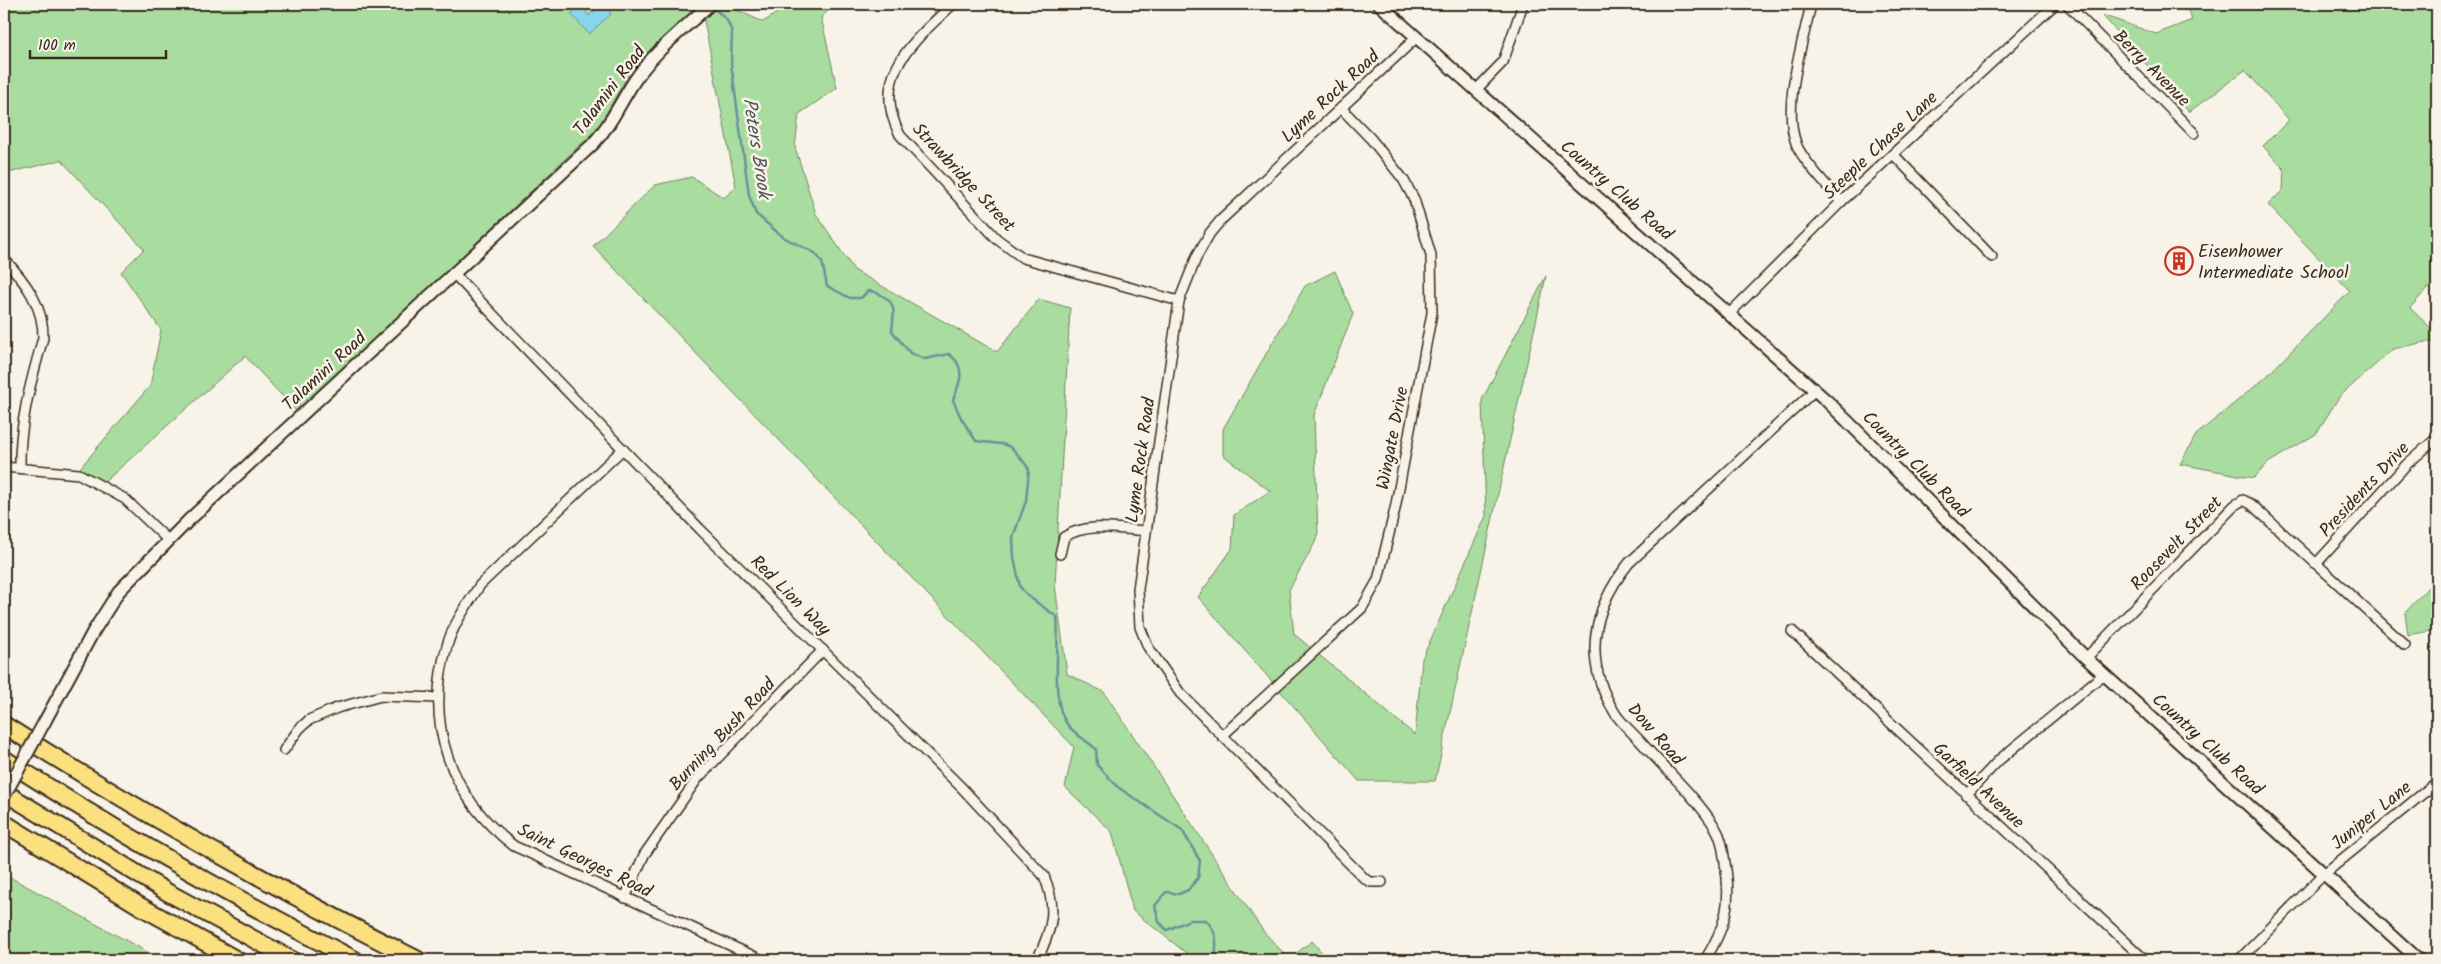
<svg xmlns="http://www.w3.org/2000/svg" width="2441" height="964" viewBox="0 0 2441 964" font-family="Kalam,sans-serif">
<rect width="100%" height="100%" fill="#f7f3e8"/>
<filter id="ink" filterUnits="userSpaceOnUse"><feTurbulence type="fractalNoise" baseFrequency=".02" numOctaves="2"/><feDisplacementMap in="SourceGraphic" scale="10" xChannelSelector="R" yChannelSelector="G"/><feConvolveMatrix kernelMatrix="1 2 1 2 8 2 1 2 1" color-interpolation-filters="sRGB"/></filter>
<g filter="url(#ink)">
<!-- green -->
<g fill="#a9dd9f" stroke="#72845e">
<path d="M4,4H724L763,22L791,4H836L821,17L837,88L799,114L795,147L816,214L854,270L997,352L1039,299L1070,308L1055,585L1067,674L1104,692L1263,931L1289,959L1312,941L1328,960H1195L1133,911L1112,832L1065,787L1074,747L593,246L655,185L692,177L724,198L736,187L702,10L631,70L598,128L297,412L245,356L100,486L74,475L150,386L161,330L121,272L144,249L61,160L4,174Z"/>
<path d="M2185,4H2437V284L2428,288L2410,308L2437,334V342H2425L2393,349L2339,397L2316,434L2268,463L2254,478L2180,464L2196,435L2265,378L2350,291L2268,205L2283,190L2284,169L2263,146L2289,120L2245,70L2189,112L2102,15L2156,34L2192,20Z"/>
<path d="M1335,271L1353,314L1314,415L1318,537L1289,590L1294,634L1415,735L1422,659L1486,516L1482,400L1546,276L1435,781H1359L1198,597L1232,549L1234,515L1270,491L1223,455V429L1305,286Z"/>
<path d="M2437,581V630L2408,635L2405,613L2429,586Z"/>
<path d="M4,874L162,960H4Z"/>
</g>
<!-- water -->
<path fill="#8bd5ec" stroke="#6b919a" d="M601,4H605L611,14L589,34L571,14L580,5L589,16Z"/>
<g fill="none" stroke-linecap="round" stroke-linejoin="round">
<!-- stream -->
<path stroke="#6b919a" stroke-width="2.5" d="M715,9L727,20L732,32L731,63L749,195L756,214L783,237L815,253L822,262L827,286L850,298H861L868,291C873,291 878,293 883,296C898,304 893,317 892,331L910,353L925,359L949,354C967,367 960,383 953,400L961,418L976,441C1011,446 1007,439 1029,469L1026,501L1013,537L1014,557L1020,587L1028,596L1057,617C1060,646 1050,701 1067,724C1073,733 1087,741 1096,749L1097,765L1119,788L1182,830L1200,861L1198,878L1188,890L1179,894L1166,892L1155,906L1159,922L1167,930L1190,920H1206C1218,933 1217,944 1215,960"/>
<defs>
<g id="minor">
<path d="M953,4C914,41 869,76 900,135L997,239L1023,258L1179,301"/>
<path d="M1811,4C1803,43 1780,110 1798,148C1808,167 1827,185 1841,202"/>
<path d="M2067,4L2194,133"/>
<path d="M1476,90L1503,62L1523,4"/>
<path d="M1893,154L1992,257"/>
<path d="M4,259C25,281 44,306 43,338C31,381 19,423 20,468"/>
<path d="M453,273L700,529L961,787L1044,876C1058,909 1052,929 1037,960"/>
<path d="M1730,313L1841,202L2055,4"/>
<path d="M623,449L480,585C468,604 453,624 447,646C424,724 450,797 514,846L762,960"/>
<path d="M4,467L79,474L125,499L168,540"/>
<path d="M1060,554L1064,537C1088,522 1119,529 1146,531"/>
<path d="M2316,564L2407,464L2437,438"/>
<path d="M1792,631L2145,960"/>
<path d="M2086,658L2235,505L2243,500L2251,504L2405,645"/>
<path d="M1222,736L1362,608L1378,580L1395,509L1432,313L1431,255L1414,199L1403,179L1371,139L1341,108"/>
<path d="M284,750L299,729L309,720L337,708L381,696L439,698"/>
<path d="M1966,795L1999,760L2104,674"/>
<path d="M1382,882H1371L1365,879L1180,693L1148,647L1140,627L1138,589L1179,301L1197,256L1210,233L1221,220L1417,37"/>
<path d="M625,898L644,855L698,778L823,650"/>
<path d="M1705,960C1726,926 1732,903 1725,863C1723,850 1722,838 1715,827C1695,796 1665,769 1640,741C1632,732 1621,723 1615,713C1582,660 1592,609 1629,563L1815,390"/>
<path d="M2239,960L2324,874L2437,782"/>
</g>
<g id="tertiary">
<path d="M1379,4L1827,401L2086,658L2419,960"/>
<path d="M45,721L93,632L119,591L189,520L593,144C613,122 619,104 635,80C654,51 685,28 710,4"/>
</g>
<g id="motorway">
<path d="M4,725C138,811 276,889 418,960"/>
<path d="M4,759C117,832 235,899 355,960"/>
<path d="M4,792L167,892L292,960"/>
<path d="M4,823L140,906L237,960"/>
</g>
</defs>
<!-- minor casing -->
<use href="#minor" stroke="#3b2a1e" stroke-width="12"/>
<!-- tertiary casing -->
<use href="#tertiary" stroke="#3b2a1e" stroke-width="15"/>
<!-- motorway casing -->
<use href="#motorway" stroke="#3b2a1e" stroke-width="20"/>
<!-- minor -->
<use href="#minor" stroke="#f7f3e8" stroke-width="9"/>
<!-- tertiary -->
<use href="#tertiary" stroke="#f7f3e8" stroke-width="11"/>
<!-- motorway -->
<use href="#motorway" stroke="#fbe080" stroke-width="16"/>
<defs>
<path id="tertiary-bridge" d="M4,796L45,721"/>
</defs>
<!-- tertiary-bridge casing -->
<use href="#tertiary-bridge" stroke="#3b2a1e" stroke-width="15" stroke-linecap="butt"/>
<!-- tertiary-bridge -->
<use href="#tertiary-bridge" stroke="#f7f3e8" stroke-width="11"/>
</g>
</g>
<!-- icons -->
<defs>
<symbol id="building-ring" viewBox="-11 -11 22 22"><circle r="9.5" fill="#f7f3e8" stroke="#c8321e" stroke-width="1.5"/><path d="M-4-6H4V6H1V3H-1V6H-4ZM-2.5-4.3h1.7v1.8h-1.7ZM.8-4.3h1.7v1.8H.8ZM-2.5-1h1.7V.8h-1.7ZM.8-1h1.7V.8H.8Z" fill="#c8321e"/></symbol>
</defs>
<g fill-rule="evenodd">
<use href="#building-ring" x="2163" y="245" width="32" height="32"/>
</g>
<g text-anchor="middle" stroke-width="5" stroke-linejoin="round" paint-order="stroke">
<!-- street labels -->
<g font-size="18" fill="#3b2a1e" stroke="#f7f3e8">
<text transform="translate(2152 68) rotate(45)" y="6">Berry Avenue</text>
<text transform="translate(609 90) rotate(-53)" y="6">Talamini Road</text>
<text transform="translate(1330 96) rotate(-43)" y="6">Lyme Rock Road</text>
<text transform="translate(1880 145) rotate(-43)" y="6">Steeple Chase Lane</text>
<text transform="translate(964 177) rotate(47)" y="6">Strawbridge Street</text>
<text transform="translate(1617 190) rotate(41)" y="6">Country Club Road</text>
<text transform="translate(324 371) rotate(-43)" y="6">Talamini Road</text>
<text transform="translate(1392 438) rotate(-79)" y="6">Wingate Drive</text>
<text transform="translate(1140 460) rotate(-82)" y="6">Lyme Rock Road</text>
<text transform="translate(1916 464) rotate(45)" y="6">Country Club Road</text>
<text transform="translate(2364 489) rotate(-47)" y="6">Presidents Drive</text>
<text transform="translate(2176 543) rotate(-46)" y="6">Roosevelt Street</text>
<text transform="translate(791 595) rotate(45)" y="6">Red Lion Way</text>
<text transform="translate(722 734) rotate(-47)" y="6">Burning Bush Road</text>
<text transform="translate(1656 734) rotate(49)" y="6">Dow Road</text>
<text transform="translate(2208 744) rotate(42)" y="6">Country Club Road</text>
<text transform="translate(1979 785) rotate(43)" y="6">Garfield Avenue</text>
<text transform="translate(2371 815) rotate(-39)" y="6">Juniper Lane</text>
<text transform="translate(585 860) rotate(26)" y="6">Saint Georges Road</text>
</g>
<!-- poi labels -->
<g font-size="18" fill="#3b2a1e" stroke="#f7f3e8" text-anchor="start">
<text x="2198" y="257">Eisenhower<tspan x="2198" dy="21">Intermediate School</tspan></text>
</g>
<!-- water labels -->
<g font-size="19" font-style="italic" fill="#4f5552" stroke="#f7f3e8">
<text transform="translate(758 148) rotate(81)" y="7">Peters Brook</text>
</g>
</g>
<!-- margin -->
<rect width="2441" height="964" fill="none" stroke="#f7f3e8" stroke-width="20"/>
<rect x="10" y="10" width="2421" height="944" fill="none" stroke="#3b2a1e" stroke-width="2" filter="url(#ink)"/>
<!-- scale -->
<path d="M30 50v8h136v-8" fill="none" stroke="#3b2a1e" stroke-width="2.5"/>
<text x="38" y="50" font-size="15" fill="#3b2a1e" stroke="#f7f3e8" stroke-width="4" paint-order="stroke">100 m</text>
</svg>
